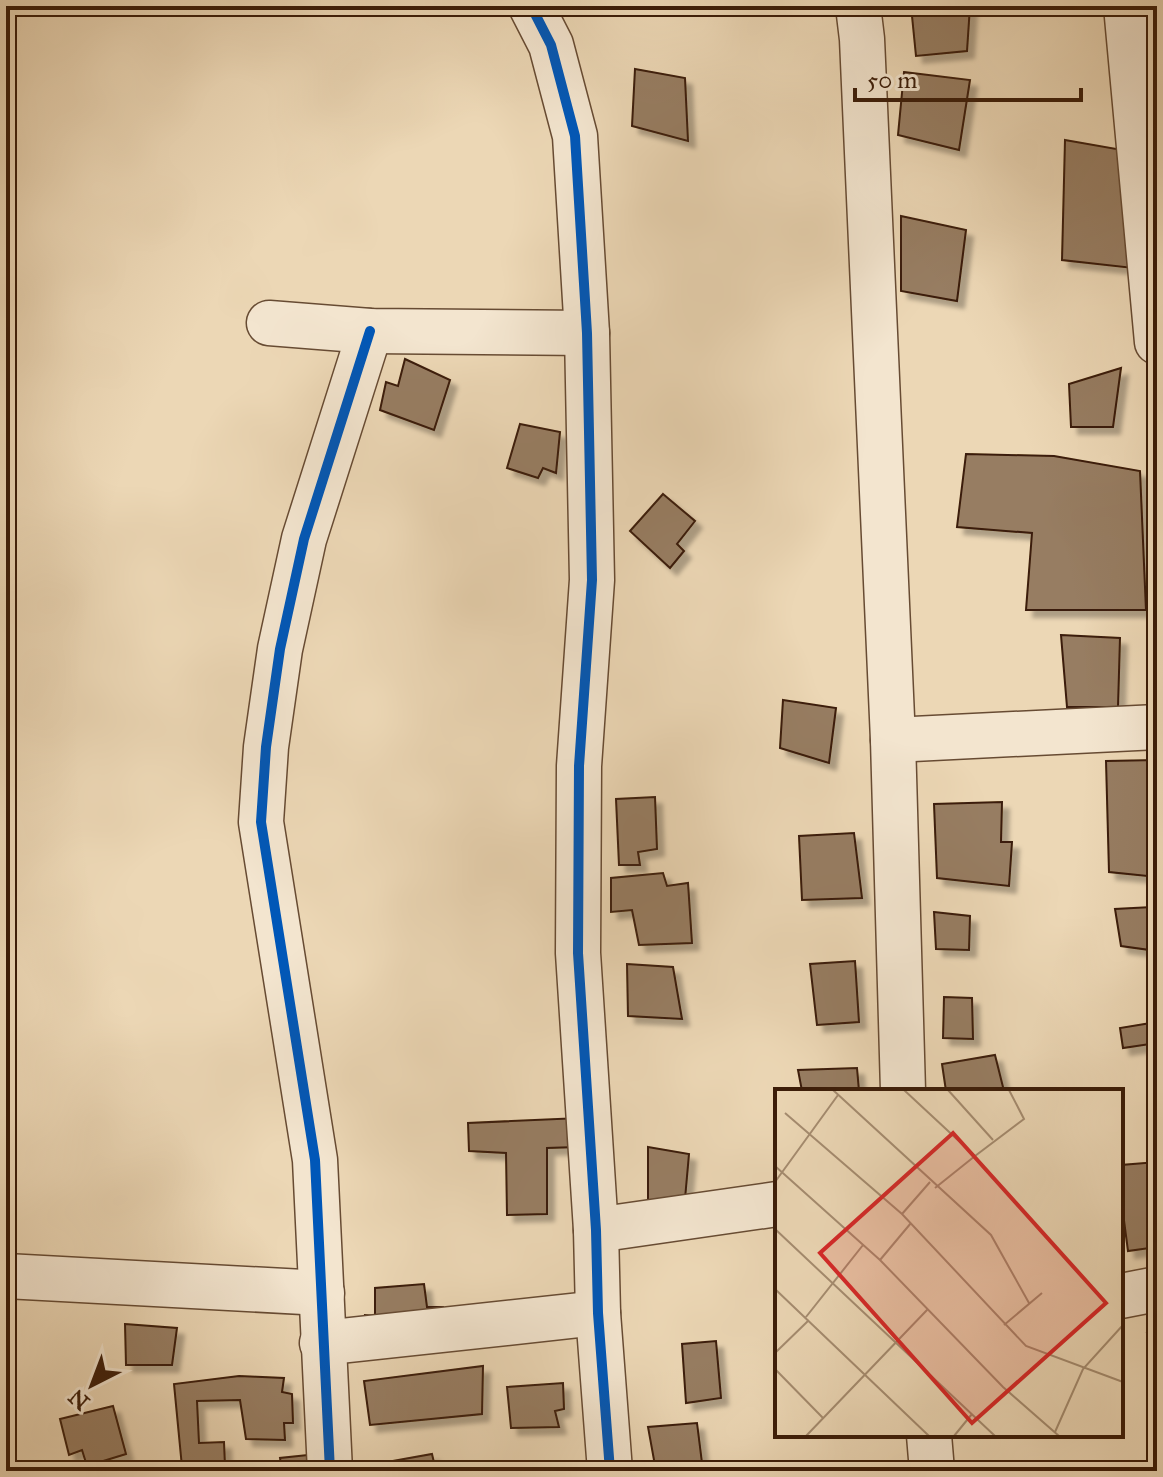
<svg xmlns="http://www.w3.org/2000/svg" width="1163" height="1477" viewBox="0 0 1163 1477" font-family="'IM FELL Great Primer',serif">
<defs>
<filter id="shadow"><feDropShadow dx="7" dy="7" stdDeviation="2" flood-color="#0004"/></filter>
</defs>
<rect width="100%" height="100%" fill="#ecd7b5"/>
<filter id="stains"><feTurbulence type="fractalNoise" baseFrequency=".0025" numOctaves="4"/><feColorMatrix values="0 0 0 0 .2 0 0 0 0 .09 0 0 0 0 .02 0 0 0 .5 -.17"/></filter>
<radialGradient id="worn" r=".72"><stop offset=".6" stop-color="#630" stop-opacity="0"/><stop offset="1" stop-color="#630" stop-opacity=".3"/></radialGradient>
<!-- building -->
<g fill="#977d62" stroke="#3b1c08" stroke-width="2" filter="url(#shadow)">
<path d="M911,6H970L967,51L916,56Z"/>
<path d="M635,69L685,78L688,141L632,126Z"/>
<path d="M904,72L970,80L959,150L898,135Z"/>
<path d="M1065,140L1128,151L1133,268L1062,260Z"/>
<path d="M901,216L966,230L957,301L901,291Z"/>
<path d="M405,359L450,380L434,430L380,410L386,382L398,386Z"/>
<path d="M1121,368L1113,427H1071L1069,384Z"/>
<path d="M520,424L560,432L556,473L543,468L538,478L507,468Z"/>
<path d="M966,454L1054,456L1140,471L1146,610H1026L1032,533L957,527Z"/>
<path d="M663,494L695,521L677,544L684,551L670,568L630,531Z"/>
<path d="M1061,635L1120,638L1118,707H1067Z"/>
<path d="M783,700L836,708L829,763L780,748Z"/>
<path d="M1157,760V877L1109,872L1106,761Z"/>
<path d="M655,797L657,849L638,852L640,865H619L616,799Z"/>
<path d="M1002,802L1001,842H1012L1009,886L937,878L934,804Z"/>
<path d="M854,833L862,898L802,900L799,836Z"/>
<path d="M663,873L667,886L688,883L692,943L639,945L632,910L611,912V878Z"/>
<path d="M1152,907L1157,951L1121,946L1115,909Z"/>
<path d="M934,912L970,916L969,950L936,949Z"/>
<path d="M855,961L859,1022L817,1025L810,964Z"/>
<path d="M627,964L673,967L682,1019L628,1016Z"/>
<path d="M944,997L972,998L973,1039L943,1038Z"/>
<path d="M1157,1022V1043L1123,1048L1120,1028Z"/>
<path d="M995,1055L1004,1091H946L942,1064Z"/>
<path d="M857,1068L859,1091H802L798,1070Z"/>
<path d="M580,1118L578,1147L547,1148V1214L507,1215L506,1153L469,1151L468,1123Z"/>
<path d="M648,1147L689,1154L684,1210L648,1209Z"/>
<path d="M1157,1162V1247L1128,1251L1121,1198V1165Z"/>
<path d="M424,1284L427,1307H443L442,1324L366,1333L365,1315L375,1316V1288Z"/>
<path d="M125,1324L177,1328L172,1365H126Z"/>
<path d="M1157,1330V1369L1147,1333Z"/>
<path d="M716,1341L721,1398L686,1403L682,1344Z"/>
<path d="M483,1366L482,1414L370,1425L364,1381Z"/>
<path d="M239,1376L284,1378L282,1392L292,1394L293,1423H284L285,1440L246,1439L240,1400L197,1401L199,1443L224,1442L225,1466L182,1467L174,1384Z"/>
<path d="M563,1383L564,1409L555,1411L559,1427L511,1428L507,1387Z"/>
<path d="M113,1406L126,1454L87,1466L82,1450L69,1455L60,1419Z"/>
<path d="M697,1423L703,1471H656L648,1427Z"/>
<path d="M317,1454L318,1471H282L280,1458Z"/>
<path d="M432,1454L436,1471H371L370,1465Z"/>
<path d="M1118,1463L1119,1471H1086L1085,1465Z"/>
<path d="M1036,1464L1037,1471H987L986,1469Z"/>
</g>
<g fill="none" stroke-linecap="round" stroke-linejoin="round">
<defs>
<g id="minor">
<path d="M531,6L551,45L575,136L587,333L592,580L579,766L578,953L596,1230L598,1313L610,1471"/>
<path d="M858,6L862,39L893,740L903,1091"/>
<path d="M1126,6L1157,342"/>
<path d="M269,323L370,331L587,333"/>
<path d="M893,740L1157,727"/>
<path d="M596,1230L777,1204"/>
<path d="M6,1276L322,1293"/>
<path d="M1121,1296L1157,1289"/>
<path d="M322,1343L598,1313"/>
<path d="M929,1435L932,1471"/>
<path d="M330,1471L315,1160L261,822L266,747L280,649L304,539L370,331"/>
</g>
</defs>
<!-- minor casing -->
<use href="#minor" stroke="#674b33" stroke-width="47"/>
<!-- minor -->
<use href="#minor" stroke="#f3e5cf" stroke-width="44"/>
<defs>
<g id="cycleway">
<path d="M531,6L551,45L575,136L587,333L592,580L579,766L578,953L596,1230L598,1313L610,1471"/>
<path d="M330,1471L315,1160L261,822L266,747L280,649L304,539L370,331"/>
</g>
</defs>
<!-- cycleway casing -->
<use href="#cycleway" stroke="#f3e5cf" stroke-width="15"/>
<!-- cycleway -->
<use href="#cycleway" stroke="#0057b8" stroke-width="10"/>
</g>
<!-- overview -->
<g transform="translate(775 1089)">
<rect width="348" height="348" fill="#ecd7b5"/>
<path fill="none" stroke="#a58c70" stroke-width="2" d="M58,1L216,146L254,214M129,1L200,67L160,99M173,1L218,51M10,24L127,125L251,257L348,293M200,67L249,30L234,1M0,77L105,171L228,298L284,347M0,93L63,6M127,125L155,93M0,140L220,347M105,171L136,134M0,200L154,347M31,228L88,156M229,236L267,204M0,264L34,231M0,280L48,329M280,343L308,280L348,236M31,347L152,221M179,347L197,325"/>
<path fill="#d62828" fill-opacity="0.15" stroke="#d62828" stroke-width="4" d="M178,44L331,214L197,334L45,164Z"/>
<rect width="348" height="348" fill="none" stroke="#3b1c08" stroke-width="4"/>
</g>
<!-- margin -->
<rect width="1163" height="1477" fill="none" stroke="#ecd7b5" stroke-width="32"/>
<rect x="8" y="8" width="1147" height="1461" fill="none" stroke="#3b1c08" stroke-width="4"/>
<rect x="16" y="16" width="1131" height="1445" fill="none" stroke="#3b1c08" stroke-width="2"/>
<!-- north arrow -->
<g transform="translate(92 1385) rotate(222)" stroke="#f3e5cf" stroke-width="6" paint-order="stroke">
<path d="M0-6L14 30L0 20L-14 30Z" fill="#3b1c08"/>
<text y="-12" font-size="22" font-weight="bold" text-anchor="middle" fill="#3b1c08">N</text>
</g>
<!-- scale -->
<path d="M855 88v12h226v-12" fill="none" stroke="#3b1c08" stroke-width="4"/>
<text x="867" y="88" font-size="24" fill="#3b1c08" stroke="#f3e5cf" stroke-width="6" paint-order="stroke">50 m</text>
<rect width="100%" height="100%" filter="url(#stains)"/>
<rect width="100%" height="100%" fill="url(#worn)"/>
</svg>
